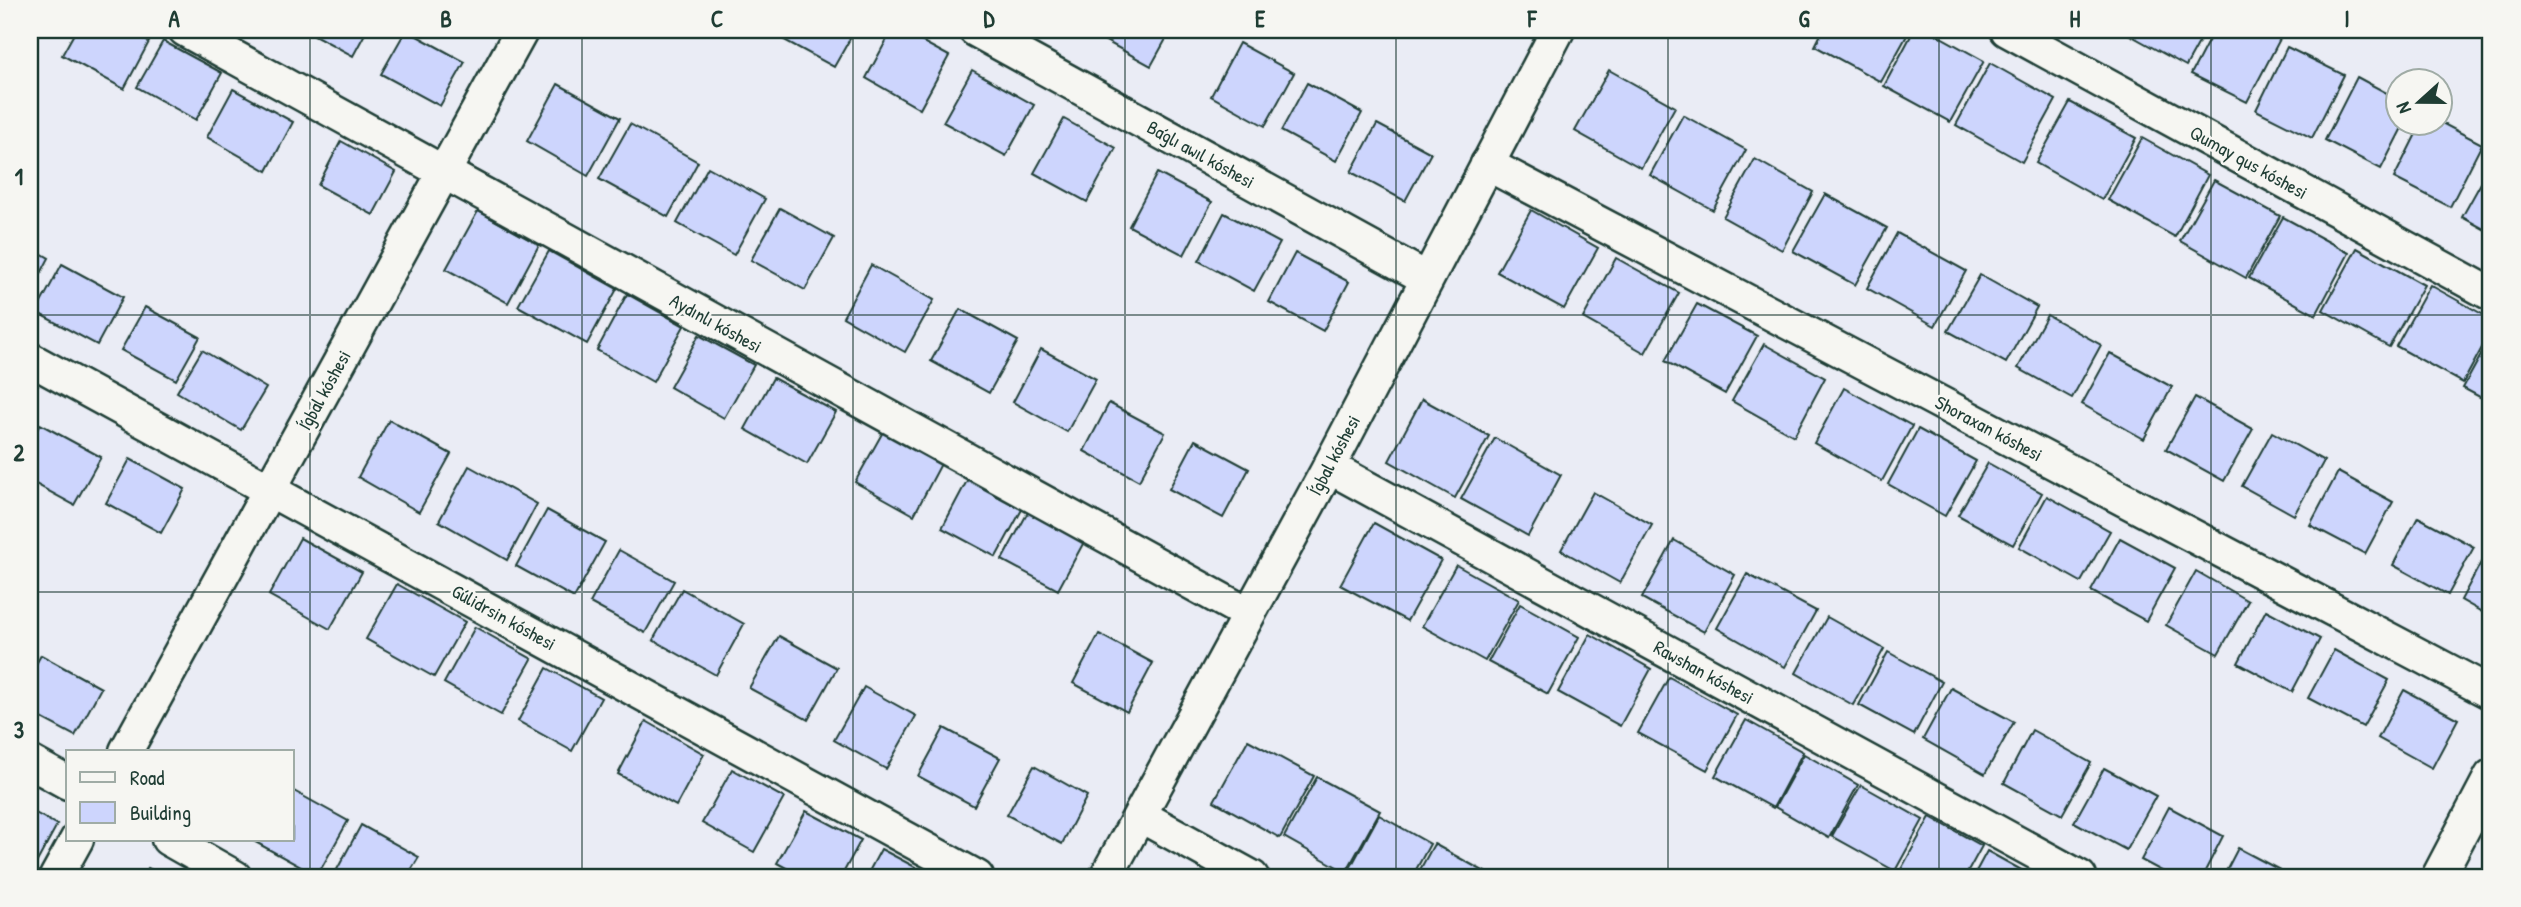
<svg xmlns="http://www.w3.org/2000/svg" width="2521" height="907" viewBox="0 0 2521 907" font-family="'Patrick Hand',sans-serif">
<rect width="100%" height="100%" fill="#eaecf5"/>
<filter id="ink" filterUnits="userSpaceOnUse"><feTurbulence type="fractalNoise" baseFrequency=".0143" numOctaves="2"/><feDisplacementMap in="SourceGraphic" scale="14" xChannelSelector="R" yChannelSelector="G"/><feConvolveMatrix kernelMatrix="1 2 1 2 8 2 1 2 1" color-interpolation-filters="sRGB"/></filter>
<g filter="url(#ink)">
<!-- building -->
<g fill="#cdd5fd" stroke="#1f3d34" stroke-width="2">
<path d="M76,30H127L149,42L124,89L62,55Z"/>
<path d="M305,30H367L353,56Z"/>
<path d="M406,30L465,62L440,106L381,74Z"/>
<path d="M780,30H855L834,67L777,36Z"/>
<path d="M892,30H901L949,56L920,109L866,78Z"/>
<path d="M1095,30H1171L1151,66L1093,34Z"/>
<path d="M1823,30H1910L1881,82L1815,46Z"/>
<path d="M1914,30H1928L1984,61L1950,122L1884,86Z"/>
<path d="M2121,30H2206L2186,66Z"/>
<path d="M2214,30H2261L2280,39L2247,102L2191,74Z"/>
<path d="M163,41L222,73L196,120L137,87Z"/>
<path d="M1239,43L1294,73L1265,126L1211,96Z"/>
<path d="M2287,47L2344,75L2312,138L2256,110Z"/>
<path d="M1990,63L2056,100L2022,162L1956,125Z"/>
<path d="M972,70L1034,105L1006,156L943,122Z"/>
<path d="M1609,70L1675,107L1641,168L1575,131Z"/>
<path d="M2357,77L2398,99V122H2405L2381,169L2325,140Z"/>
<path d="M1307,83L1362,113L1336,161L1281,131Z"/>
<path d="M558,84L620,118L588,176L527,141Z"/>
<path d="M233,89L293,122L267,171L207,137Z"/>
<path d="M2070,102L2136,138L2102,200L2036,163Z"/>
<path d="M1683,115L1746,150L1713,210L1650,175Z"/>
<path d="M1064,119L1116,148L1087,202L1034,173Z"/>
<path d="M2422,122H2440L2482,144L2450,207L2394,178Z"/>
<path d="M630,124L698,162L668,217L599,179Z"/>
<path d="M1377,124L1431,153L1405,201L1351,172Z"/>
<path d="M2142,138L2208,175L2175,237L2108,200Z"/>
<path d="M341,141L396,172L373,215L318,185Z"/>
<path d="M1755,159L1813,192L1782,250L1723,217Z"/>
<path d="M2491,165V233L2462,217Z"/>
<path d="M708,167L765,199L734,255L677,223Z"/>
<path d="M1157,173L1212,202L1184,255L1129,226Z"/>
<path d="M2214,180L2280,216L2246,278L2180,241Z"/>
<path d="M1825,194L1887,228L1855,285L1793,251Z"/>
<path d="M780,208L834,238L805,290L751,260Z"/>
<path d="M1531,210L1598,248L1564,309L1497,272Z"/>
<path d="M478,211L539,245L508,303L446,269Z"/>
<path d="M1224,213L1280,243L1254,291L1199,261Z"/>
<path d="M2283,217L2349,253L2316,315L2249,278Z"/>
<path d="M1897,233L1966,271L1935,326L1867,288Z"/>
<path d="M30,247L49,258L30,294Z"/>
<path d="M2357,248L2424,285L2389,347L2323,310Z"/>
<path d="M549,251L617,289L587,344L518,306Z"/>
<path d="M1295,253L1349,282L1323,331L1269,302Z"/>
<path d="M1616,258L1679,293L1645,353L1583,318Z"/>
<path d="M62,264L123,297L97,345L36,312Z"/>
<path d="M871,265L934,300L905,352L843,317Z"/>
<path d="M1980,275L2037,307L2006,363L1948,331Z"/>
<path d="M2430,285L2491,319V331L2463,383L2396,346Z"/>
<path d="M627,294L684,326L653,382L597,350Z"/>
<path d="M1697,304L1757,336L1725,394L1665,361Z"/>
<path d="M145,307L200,337L176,380L121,350Z"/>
<path d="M960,309L1018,341L989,393L931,361Z"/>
<path d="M2047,315L2101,345L2072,398L2018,368Z"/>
<path d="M699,335L754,365L724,418L670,387Z"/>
<path d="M2491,337V403L2463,388Z"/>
<path d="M1764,344L1825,378L1794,436L1732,401Z"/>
<path d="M1041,349L1096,379L1067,432L1013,402Z"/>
<path d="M202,350L266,388L241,430L177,392Z"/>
<path d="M2110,353L2172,387L2144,439L2082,404Z"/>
<path d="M773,378L836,412L807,464L745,429Z"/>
<path d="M1844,388L1912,426L1882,481L1814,443Z"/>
<path d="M2195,397L2253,429L2224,481L2166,449Z"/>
<path d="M1422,399L1489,436L1455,498L1389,461Z"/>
<path d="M1109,403L1165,433L1139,481L1084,451Z"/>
<path d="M389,420L451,454L419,512L358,477Z"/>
<path d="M40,424L101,457L74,505L30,481V443Z"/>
<path d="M1918,429L1976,461L1945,516L1888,484Z"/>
<path d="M884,430L942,462L914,515L855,482Z"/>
<path d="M2272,432L2324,461L2294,515L2242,486Z"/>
<path d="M1495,438L1561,475L1528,536L1461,499Z"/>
<path d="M1195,440L1249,469L1223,518L1169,489Z"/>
<path d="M130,459L185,489L161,533L106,503Z"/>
<path d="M1988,463L2042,493L2013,545L1958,515Z"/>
<path d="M469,466L537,504L507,560L439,521Z"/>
<path d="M2338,472L2393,502L2365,554L2310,525Z"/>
<path d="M970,475L1025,504L996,557L942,528Z"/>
<path d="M1593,492L1652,525L1620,583L1561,550Z"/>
<path d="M2047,496L2110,531L2081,582L2019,547Z"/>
<path d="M547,510L605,542L574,598L516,566Z"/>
<path d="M1028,512L1084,542L1058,590L1002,560Z"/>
<path d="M2418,517L2474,547L2448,595L2393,565Z"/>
<path d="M1374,523L1441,560L1407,621L1340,585Z"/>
<path d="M300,538L362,572L330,629L269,595Z"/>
<path d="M2120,538L2175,568L2146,621L2091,591Z"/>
<path d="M1674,540L1735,575L1704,632L1642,598Z"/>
<path d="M619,550L674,581L645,633L590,603Z"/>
<path d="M2487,551L2491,554V617L2461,600Z"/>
<path d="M1456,565L1519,600L1485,661L1422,626Z"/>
<path d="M2196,571L2248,601L2218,654L2166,625Z"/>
<path d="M1747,574L1816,611L1785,667L1717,628Z"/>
<path d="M397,584L465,622L434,677L366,639Z"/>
<path d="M682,589L744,624L716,675L653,640Z"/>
<path d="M1520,604L1579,637L1548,694L1488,662Z"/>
<path d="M2266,610L2320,639L2292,692L2238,663Z"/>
<path d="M1827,617L1884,649L1853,705L1796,673Z"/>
<path d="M475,627L532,659L501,715L444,683Z"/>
<path d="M1099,634L1153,663L1127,712L1073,683Z"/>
<path d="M1590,634L1651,669L1620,726L1558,692Z"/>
<path d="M779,636L837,668L808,720L749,688Z"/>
<path d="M2334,650L2389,680L2363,727L2308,698Z"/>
<path d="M1888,652L1942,682L1914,735L1859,705Z"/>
<path d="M41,655L101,688L75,736L30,712V675Z"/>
<path d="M547,668L601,698L572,751L518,721Z"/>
<path d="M1669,677L1737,715L1707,770L1638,733Z"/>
<path d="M864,687L916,716L886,769L834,740Z"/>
<path d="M1951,688L2014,722L1985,774L1923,739Z"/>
<path d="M2404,690L2458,719L2432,768L2378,738Z"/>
<path d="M1746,720L1803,752L1773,808L1715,776Z"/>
<path d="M646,721L704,754L676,806L618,774Z"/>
<path d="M944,728L1000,758L974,806L918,776Z"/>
<path d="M2032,730L2091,763L2062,815L2004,783Z"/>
<path d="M1248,740L1314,776L1280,838L1214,801Z"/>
<path d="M1804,754L1858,785L1829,838L1775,807Z"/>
<path d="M1034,766L1087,796L1062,844L1007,815Z"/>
<path d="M2104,768L2156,796L2126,850L2074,822Z"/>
<path d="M732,769L784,798L754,852L702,823Z"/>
<path d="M1317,777L1380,811L1346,872L1284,837Z"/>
<path d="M1861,785L1923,820L1895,871L1832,836Z"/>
<path d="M292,790L348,821L317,876L250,839H292Z"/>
<path d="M2169,807L2223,836L2202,877H2173L2141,860Z"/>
<path d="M30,810L57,825L33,869L30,867Z"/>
<path d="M806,811L861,840L841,877H803L777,863Z"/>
<path d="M1379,815L1430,844L1412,877H1357L1348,872Z"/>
<path d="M1930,817L1982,846L1965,877H1911L1900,871Z"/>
<path d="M361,825L419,857L407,877H333Z"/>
<path d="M1434,844L1485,872L1482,877H1416Z"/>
<path d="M2238,848L2293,877H2223Z"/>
<path d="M881,849L934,877H866Z"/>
<path d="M1987,851L2034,877H1973Z"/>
<path d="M148,868L165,877H143Z"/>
</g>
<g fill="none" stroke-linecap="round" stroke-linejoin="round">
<defs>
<g id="minor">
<path d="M185,30L1248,614"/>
<path d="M975,30L1426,278"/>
<path d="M2007,30L2491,294"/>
<path d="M1487,164L2491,693"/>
<path d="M30,359L977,877"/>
<path d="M1329,467L2080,877"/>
<path d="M126,751L522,30"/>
<path d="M30,762L68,783"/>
<path d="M1141,816L1252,877"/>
<path d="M168,839L235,877"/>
<path d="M56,877L77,839"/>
<path d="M1106,877L1329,467L1558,30"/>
<path d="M2438,877L2491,776"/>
</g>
</defs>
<!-- minor casing -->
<use href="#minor" stroke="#1f3d34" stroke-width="37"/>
<!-- minor -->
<use href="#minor" stroke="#f6f6f2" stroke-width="32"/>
</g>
</g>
<!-- grid -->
<path fill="none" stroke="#1f3d34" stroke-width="2" stroke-opacity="0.55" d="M310,30V877M582,30V877M853,30V877M1125,30V877M1396,30V877M1668,30V877M1939,30V877M2211,30V877M30,315H2491M30,592H2491"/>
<g text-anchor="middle" stroke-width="5" stroke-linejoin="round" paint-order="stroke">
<!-- street labels -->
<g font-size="19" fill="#1f3d34" stroke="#f6f6f2">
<text transform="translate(1201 154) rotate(29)" y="7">Baǵlı awıl kóshesi</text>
<text transform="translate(2249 162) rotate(29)" y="7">Qumay qus kóshesi</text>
<text transform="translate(716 323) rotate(29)" y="7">Aydınlı kóshesi</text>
<text transform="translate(324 390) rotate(-61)" y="7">Íǵbal kóshesi</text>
<text transform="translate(1989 428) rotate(28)" y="7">Shoraxan kóshesi</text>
<text transform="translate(1334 455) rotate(-62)" y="7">Íǵbal kóshesi</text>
<text transform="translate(504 617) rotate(29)" y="7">Gúlidrsin kóshesi</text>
<text transform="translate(1704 672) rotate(29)" y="7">Rawshan kóshesi</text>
</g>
</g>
<!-- margin -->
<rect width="2521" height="907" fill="none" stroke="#f6f6f2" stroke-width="77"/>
<!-- legend -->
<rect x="66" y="750" width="228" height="91" fill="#f6f6f2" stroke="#a0aca6" stroke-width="2"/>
<rect x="80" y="772" width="35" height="10" fill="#f6f6f2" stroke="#a0aca6" stroke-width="2"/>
<text x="130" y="785" font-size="21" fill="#1f3d34">Road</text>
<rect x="80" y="802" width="35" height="21" fill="#cdd5fd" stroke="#a0aca6" stroke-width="2"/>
<text x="130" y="820" font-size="21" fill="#1f3d34">Building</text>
<!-- north arrow -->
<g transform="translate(2419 102) rotate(249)"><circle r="33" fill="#f6f6f2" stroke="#a0aca6" stroke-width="2"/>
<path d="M0-5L12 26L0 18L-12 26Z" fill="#1f3d34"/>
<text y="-10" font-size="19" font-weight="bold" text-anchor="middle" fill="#1f3d34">N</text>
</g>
<rect x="38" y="38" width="2444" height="831" fill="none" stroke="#1f3d34" stroke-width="2.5"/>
<g font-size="23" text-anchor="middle" font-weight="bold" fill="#1f3d34">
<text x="174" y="27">A</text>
<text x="446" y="27">B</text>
<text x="717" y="27">C</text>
<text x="989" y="27">D</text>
<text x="1260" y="27">E</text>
<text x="1532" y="27">F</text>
<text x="1804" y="27">G</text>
<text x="2075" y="27">H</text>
<text x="2347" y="27">I</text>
<text x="19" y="185">1</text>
<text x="19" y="461">2</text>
<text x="19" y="738">3</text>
</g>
</svg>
